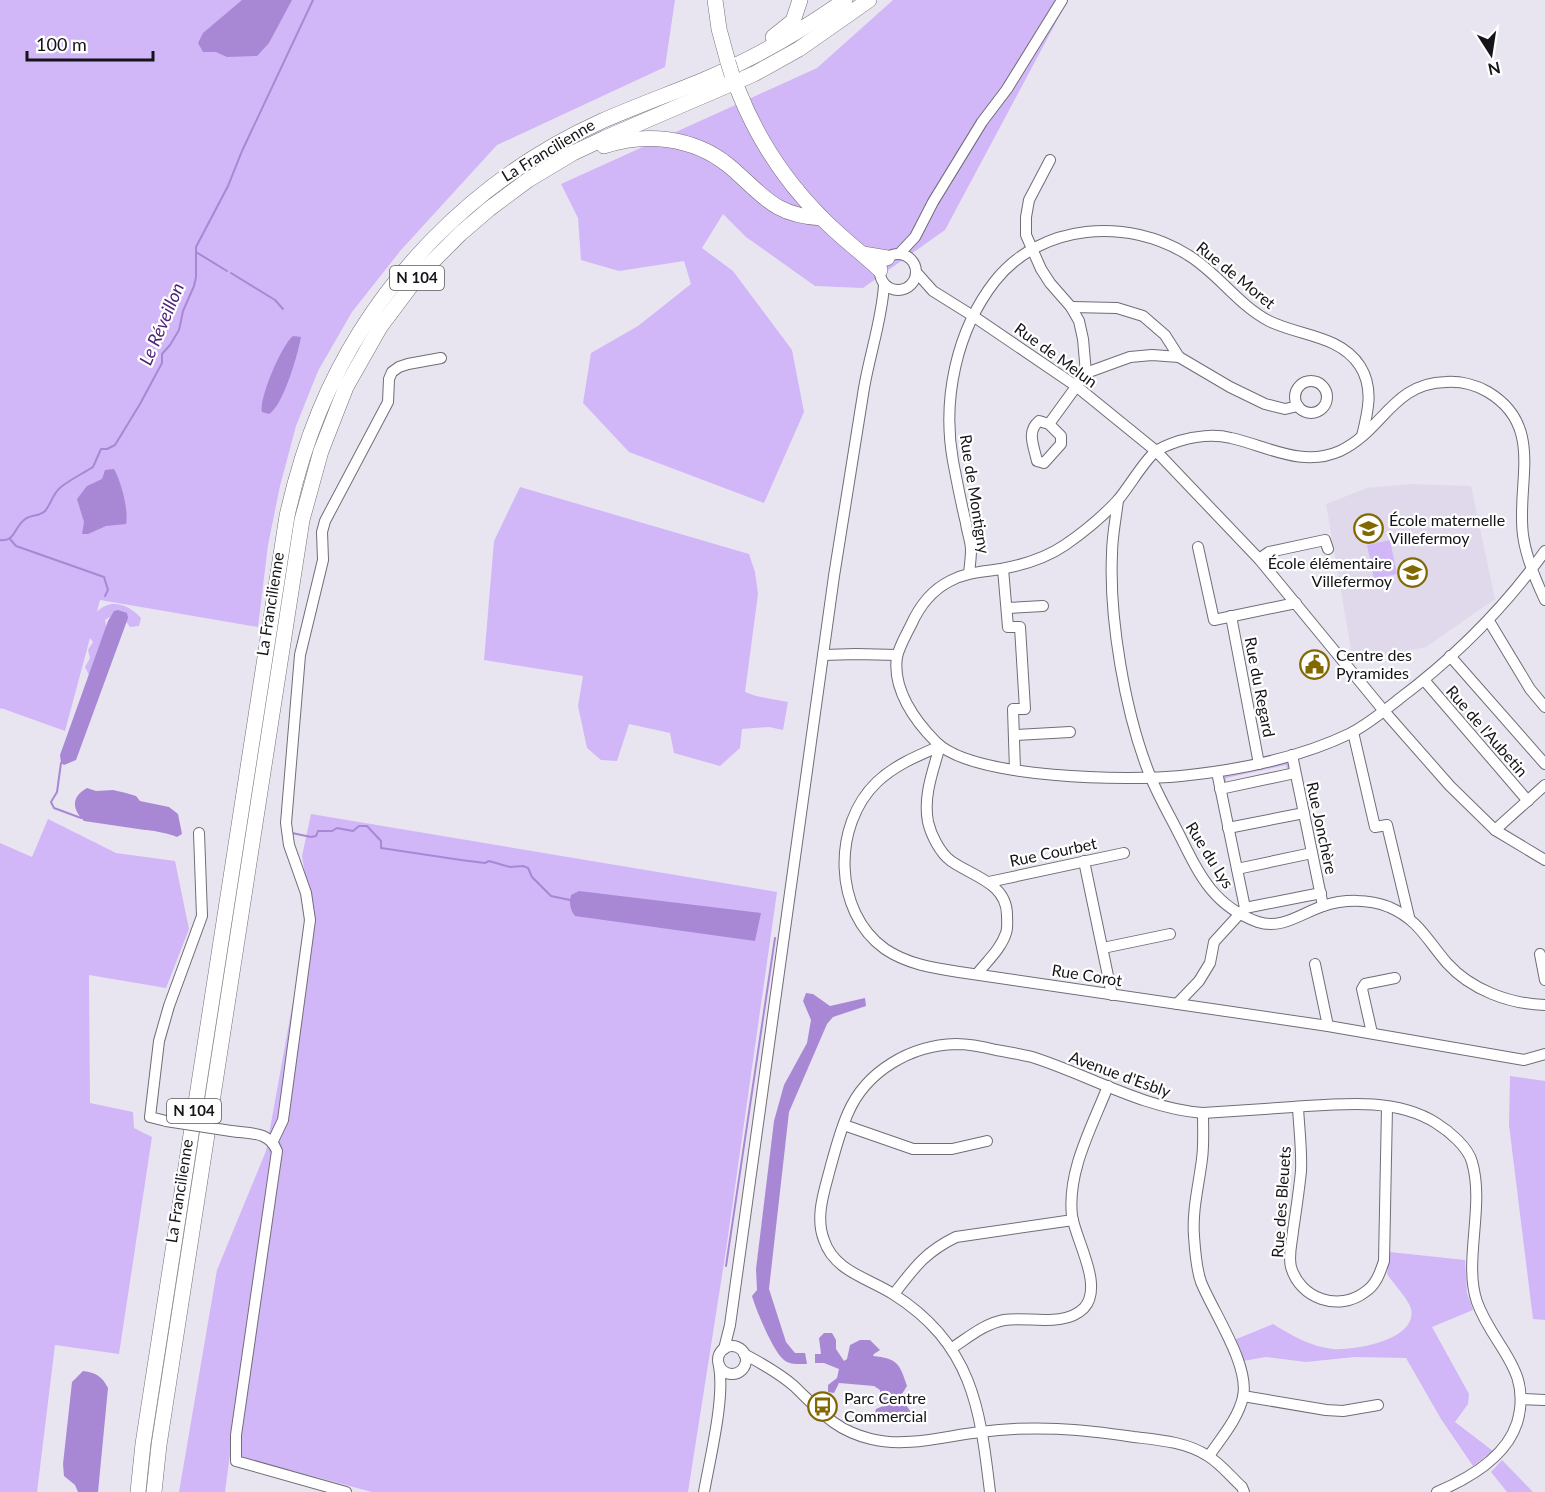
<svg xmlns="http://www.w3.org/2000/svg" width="1545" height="1492" viewBox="0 0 1545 1492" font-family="Lato,sans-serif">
<rect width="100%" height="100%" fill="#e9e5f0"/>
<!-- built -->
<path fill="#e0d9eb" d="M1409,484L1471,486L1495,599L1426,647L1353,661L1326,504L1367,488Z"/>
<!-- green -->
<g fill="#d1b7f8">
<path d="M0,0H675L665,67L497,145L401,250L352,312L318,371L296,426L280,486L268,545L258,627L100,600L97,612C110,597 130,605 141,618L139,626L130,627L127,623L125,615L116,613L105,620L109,637L89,675L85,667L90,658L88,650L93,642L90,638L65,731L1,708L0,710Z"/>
<path d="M893,0H1068L945,230L863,288L815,286L746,237L723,214L702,248L733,271L792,350L804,412L764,503L629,452L583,403L591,353L638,326L691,284L684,261L619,271L581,260L578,218L561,184L817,68Z"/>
<path d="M520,487L749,554L755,572L758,594L745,692L756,696L788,702L783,730L769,727L742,729L740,748L720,766L674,753L670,733L629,724L617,761L601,760L587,748L578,706L583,676L484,660L494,541Z"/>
<path d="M1390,540L1397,574L1374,579L1367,545Z"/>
<path d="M1286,762L1289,763L1291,768L1288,772L1286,765L1226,778V786L1222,776Z"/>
<path d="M311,814L777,892L726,1250L688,1492H372L230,1454L225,1492H179L217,1270L266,1151L310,907L302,856Z"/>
<path d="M48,819L116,853L175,861L189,929L166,988L89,975L90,1103L133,1112L134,1128L152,1137L119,1354L55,1345L37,1492H0V843L32,857Z"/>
<path d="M1510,1076L1545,1081V1320L1533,1319L1509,1125Z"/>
<path d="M1390,1252L1465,1260L1467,1293L1473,1310L1432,1327L1469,1394L1468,1404L1455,1422L1493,1451L1473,1466L1441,1419L1406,1358L1355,1357L1306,1362L1266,1357L1243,1361L1234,1340L1273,1324C1291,1335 1311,1347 1333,1349C1354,1351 1418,1340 1411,1309C1409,1300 1393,1283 1387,1274Z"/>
<path d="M1502,1460L1533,1492H1507L1491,1472Z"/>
</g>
<!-- water -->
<g fill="#a888d4">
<path d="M242,0H292L269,43L257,56L227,57L216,52H203L198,43L203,33Z"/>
<path d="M293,336L301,337C298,354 283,406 269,414L262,412C258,400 282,344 293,336Z"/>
<path d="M114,469C121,481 129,511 126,524L106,526L88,534H82L84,522L77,499L87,486L102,479L105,470Z"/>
<path d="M118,610L127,613L128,618L76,760L64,765L61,763L60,755L108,621L114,611Z"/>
<path d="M87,788L96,791L113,790L126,793L136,796L140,801L169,807L178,814L182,834L177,837C171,834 152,830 145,830L84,821C72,809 71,797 87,788Z"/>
<path d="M579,891L761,913L755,941L575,916C570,910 569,903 571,895Z"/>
<path d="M806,993L813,994L830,1006L865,998L866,1006L833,1017L827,1024L789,1112L769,1289L786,1342L795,1353H805L807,1364C799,1364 790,1365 784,1360C773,1351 756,1310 752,1296L757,1290L756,1269L774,1121L784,1085L807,1043L811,1020L803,1001Z"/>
<path d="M824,1333H832L836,1340V1349L844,1361L847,1359L850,1345L860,1340H870L880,1350L874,1354L873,1356C897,1358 900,1364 907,1386L900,1397L911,1412L905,1422L891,1421L875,1413L876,1409L883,1406L884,1400L880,1395V1390L874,1386L839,1383L834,1393L828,1392V1385L837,1378L839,1369L824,1363H815V1354H821L819,1338Z"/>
<path d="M83,1371C96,1373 102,1376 108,1388L98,1492H78L75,1485L64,1476L63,1464L72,1382Z"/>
</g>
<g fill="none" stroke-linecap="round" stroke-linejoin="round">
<!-- stream -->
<g stroke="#a888d4" stroke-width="2">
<path d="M196,252L227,271"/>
<path d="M231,273L275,300L283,309"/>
<path d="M10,539L16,546L104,577L108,590L105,596"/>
<path d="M0,540C15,542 14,528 24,520C30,514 39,517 45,511C52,503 52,494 61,487C71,479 82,474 93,467L101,449H107L115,445L140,404L162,363V354L170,345L179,330L183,311L194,286L196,277V247L228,186L242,151L313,0"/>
<path d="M61,763L57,792L51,802L54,808L81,818"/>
<path d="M292,833L311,837L316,836L318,831H332L337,828L353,831L359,826H367L381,841V848L461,860L485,863L489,861L510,867L523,866L528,868L532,877L551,896L570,900"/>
<path d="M726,1266L775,938"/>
</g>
<defs>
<g id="minor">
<path d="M1050,160L1029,200L1026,217V235L1041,269L1050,283L1071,307L1079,321L1083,339L1086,373"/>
<circle cx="898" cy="272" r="18"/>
<path d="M899,254L915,237L933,202L982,122L1007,89L1062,0"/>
<path d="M916,272L933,291L973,316L1076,386L1156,451L1259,559L1384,711L1450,786L1495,830L1545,860"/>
<path d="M1071,307L1117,308L1143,316L1165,335L1179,357L1230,387L1265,404L1285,409L1298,406"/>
<circle cx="1311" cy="397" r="16"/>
<path d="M1039,421L1049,424L1061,436V444L1044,463L1037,461C1034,446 1026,432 1039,421Z"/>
<path d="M1049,424L1086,373L1130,357L1152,355L1179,357"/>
<path d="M1118,500C1116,518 1112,536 1112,554C1109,619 1125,712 1149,773C1157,794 1169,814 1179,834C1199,874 1213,906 1258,922C1281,930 1302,913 1323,906C1344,899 1369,899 1389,907C1419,920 1427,940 1447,963C1471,990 1510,1004 1545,1005"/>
<path d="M1198,547L1214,620L1296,603"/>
<path d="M1545,551C1505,607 1455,657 1399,699C1384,711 1367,725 1349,734C1297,759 1239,770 1181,776C1130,781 973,779 936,742C915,721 892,689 897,657C899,647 906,635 911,625C919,607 932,590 950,581C967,572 983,572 1001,569C1023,565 1046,558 1065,545C1084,532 1103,516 1118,500C1129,487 1144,461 1155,452C1161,447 1173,443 1179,441C1195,436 1215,434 1231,438C1267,446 1302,468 1340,451C1383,431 1392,383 1446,382C1460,381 1476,385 1488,392C1545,426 1516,483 1523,535C1526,558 1535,579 1545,600"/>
<path d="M1259,559L1269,552L1325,540L1328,549"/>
<path d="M1003,569L1008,627H1020L1025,709H1013L1015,770"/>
<path d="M969,573C970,565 971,557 971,550C971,541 967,532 966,523C961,503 957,482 953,461C942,400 956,331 995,281C1041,223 1128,217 1188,255C1218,273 1238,305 1269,321C1299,336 1340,335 1360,366C1374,388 1368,412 1362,436"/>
<path d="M1007,608L1043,606"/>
<path d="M1231,616L1259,764"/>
<path d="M1489,621L1530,689L1545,707"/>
<path d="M823,655L856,654L897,655"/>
<path d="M1450,656L1545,764"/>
<path d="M1424,680L1528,801"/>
<path d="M1353,732L1375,827L1387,825L1409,917"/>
<path d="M1014,735L1070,732"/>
<path d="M940,746C917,756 895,765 877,782C832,825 833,912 885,949C907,964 933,968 959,972L1328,1026L1524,1060L1545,1054"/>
<path d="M940,746C933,771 923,796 928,822C931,835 940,853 951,861C972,876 1007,883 1007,915C1007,921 1008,928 1006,933C1001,949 987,961 977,974"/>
<path d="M1292,755L1323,906"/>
<path d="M1220,789L1295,773"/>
<path d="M1228,828L1304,813"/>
<path d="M1495,830L1545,785"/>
<path d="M1084,861L1112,995"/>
<path d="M1237,869L1312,853"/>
<path d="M989,882L1124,853"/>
<path d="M1245,908L1321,893"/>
<path d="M1103,948L1170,934"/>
<path d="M1540,954L1545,980"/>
<path d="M1315,964L1328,1026"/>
<path d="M1177,1004L1199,981L1210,963L1214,942L1245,908L1217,772"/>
<path d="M1372,1033L1362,989L1365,984L1395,978"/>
<path d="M1298,1107C1299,1128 1302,1150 1301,1171C1299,1191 1296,1211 1293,1231C1292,1243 1288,1255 1291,1267C1300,1299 1339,1312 1365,1292C1376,1285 1380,1273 1384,1261L1387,1107"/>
<path d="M1203,1113C1203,1128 1204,1144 1202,1159C1199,1184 1192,1210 1194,1236C1195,1250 1196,1268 1201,1282C1213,1312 1250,1365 1243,1397C1238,1419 1221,1438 1209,1456"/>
<path d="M166,1121L150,1117L159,1041L169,1006L202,916L199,833"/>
<path d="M844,1125L913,1149H952L987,1141"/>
<path d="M231,1131C251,1134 269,1131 277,1151L236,1435V1461L346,1492"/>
<path d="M273,1141L283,1120L310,920L306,893L289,845L286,823L300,655L323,560L322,532L325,521L388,402L389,379L392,372L399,367L408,364L441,358"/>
<path d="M894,1294C914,1268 925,1252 956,1237L1073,1220"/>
<circle cx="732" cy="1360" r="14"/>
<path d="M952,1348C969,1337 984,1324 1004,1320C1028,1316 1064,1328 1084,1308C1104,1286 1076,1241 1072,1216C1067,1171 1092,1127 1108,1086"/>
<path d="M724,1349L730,1325C764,1075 798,825 834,576C844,513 854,451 864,388C870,353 882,319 884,285"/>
<path d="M744,1354C761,1363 779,1373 794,1386C820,1411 834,1430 871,1439C906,1448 945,1436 980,1432C1034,1425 1080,1429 1134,1437C1160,1440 1186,1442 1208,1456C1221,1464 1231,1477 1242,1487L1244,1492"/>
<path d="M1243,1396L1326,1410L1343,1411L1378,1405"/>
<path d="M1521,1399L1545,1400"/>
<path d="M704,1492C710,1458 725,1398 719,1366"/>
<path d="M990,1492C980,1407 972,1344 893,1294C868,1278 834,1271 824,1240C815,1217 824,1192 830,1169C835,1151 840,1131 848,1113C866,1071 911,1045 956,1044C969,1044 984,1047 996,1050C1008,1052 1020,1054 1032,1057C1089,1075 1142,1108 1203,1113C1233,1111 1263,1109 1293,1107C1339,1104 1395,1097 1436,1123C1449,1131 1468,1147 1472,1162C1485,1206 1463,1262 1477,1302C1493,1347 1533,1369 1517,1423C1506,1457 1468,1479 1437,1492"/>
</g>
<g id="highway">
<path d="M715,0L719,29L728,62"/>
<path d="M773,37L793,21L800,0"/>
<path d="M738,90C757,138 785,181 821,217C839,236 861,252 880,270"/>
<path d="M604,146C645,132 693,137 728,165C762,193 772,216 822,218"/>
<path d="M863,254L887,258"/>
<path d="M138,1492L143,1444L287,516C295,480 305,446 319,412C372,283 475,178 602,121C634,107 667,95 699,82C751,60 799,33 845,0"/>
<path d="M154,1492L159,1445L302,520L321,451L346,387L380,327L419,275L460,234L489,209L528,180L573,153L605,138L754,74L799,49L869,0"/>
</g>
</defs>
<!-- minor casing -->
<use href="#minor" stroke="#716d77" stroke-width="12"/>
<!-- highway casing -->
<use href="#highway" stroke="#716d77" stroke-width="16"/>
<!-- minor -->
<use href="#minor" stroke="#fff" stroke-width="10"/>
<!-- highway -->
<use href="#highway" stroke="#fff" stroke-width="15"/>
<defs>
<path id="minor-bridge" d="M166,1121L231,1131"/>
<path id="highway-bridge" d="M728,62L732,75"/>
</defs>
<!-- minor-bridge casing -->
<use href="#minor-bridge" stroke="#716d77" stroke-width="12" stroke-linecap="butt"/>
<!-- highway-bridge casing -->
<use href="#highway-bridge" stroke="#716d77" stroke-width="16" stroke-linecap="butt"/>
<!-- minor-bridge -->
<use href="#minor-bridge" stroke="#fff" stroke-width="10"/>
<!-- highway-bridge -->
<use href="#highway-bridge" stroke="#fff" stroke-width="15"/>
</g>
<!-- icons -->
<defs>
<symbol id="school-ring" viewBox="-11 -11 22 22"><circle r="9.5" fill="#fff" stroke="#816900" stroke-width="1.5"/><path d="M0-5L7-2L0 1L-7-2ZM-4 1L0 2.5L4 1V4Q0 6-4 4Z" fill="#816900"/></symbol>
<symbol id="civic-ring" viewBox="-11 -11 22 22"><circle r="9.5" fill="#fff" stroke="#816900" stroke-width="1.5"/><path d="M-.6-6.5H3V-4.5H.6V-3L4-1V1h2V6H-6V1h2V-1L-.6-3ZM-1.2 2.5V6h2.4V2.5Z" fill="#816900"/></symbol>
<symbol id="bus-ring" viewBox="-11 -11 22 22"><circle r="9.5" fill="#fff" stroke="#816900" stroke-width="1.5"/><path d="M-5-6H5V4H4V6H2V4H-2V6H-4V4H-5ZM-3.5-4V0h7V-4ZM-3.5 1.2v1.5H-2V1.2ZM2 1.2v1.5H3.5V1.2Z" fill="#816900"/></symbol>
</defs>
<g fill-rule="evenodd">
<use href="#school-ring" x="1352" y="512" width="33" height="33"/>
<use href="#school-ring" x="1396" y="556" width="33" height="33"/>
<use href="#civic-ring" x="1298" y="648" width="33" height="33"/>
<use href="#bus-ring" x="806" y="1390" width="33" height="33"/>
</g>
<g text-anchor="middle" stroke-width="4.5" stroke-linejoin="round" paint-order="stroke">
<!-- shield labels -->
<g fill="#fff" stroke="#5b5a5d" stroke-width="1.5">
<rect x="390" y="266" width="54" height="24" rx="4.5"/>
<rect x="167" y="1099" width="54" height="24" rx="4.5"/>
</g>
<g font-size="15" font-weight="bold" fill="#151418">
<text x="417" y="283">N 104</text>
<text x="194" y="1116">N 104</text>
</g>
<!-- street labels -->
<g font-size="16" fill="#151418" stroke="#fff">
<text transform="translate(548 150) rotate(-31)" y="6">La Francilienne</text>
<text transform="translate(1236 275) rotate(39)" y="6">Rue de Moret</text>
<text transform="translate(1056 355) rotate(36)" y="6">Rue de Melun</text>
<text transform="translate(975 494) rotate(81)" y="6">Rue de Montigny</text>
<text transform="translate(270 604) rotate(-81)" y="6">La Francilienne</text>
<text transform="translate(1260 687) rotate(79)" y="6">Rue du Regard</text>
<text transform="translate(1487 731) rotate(49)" y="6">Rue de l'Aubetin</text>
<text transform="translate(1322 828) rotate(78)" y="6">Rue Jonchère</text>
<text transform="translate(1053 852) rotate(-12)" y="6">Rue Courbet</text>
<text transform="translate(1210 855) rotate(58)" y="6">Rue du Lys</text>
<text transform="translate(1087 975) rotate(9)" y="6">Rue Corot</text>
<text transform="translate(1120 1074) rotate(20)" y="6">Avenue d'Esbly</text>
<text transform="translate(179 1191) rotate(-81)" y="6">La Francilienne</text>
<text transform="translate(1281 1202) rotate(-86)" y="6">Rue des Bleuets</text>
</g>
<!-- poi labels -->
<g font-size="16" fill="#151418" stroke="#fff" text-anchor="start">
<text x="1389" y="526">École maternelle<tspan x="1389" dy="18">Villefermoy</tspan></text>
<text x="1392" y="569" text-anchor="end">École élémentaire<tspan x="1392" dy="18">Villefermoy</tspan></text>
<text x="1336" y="661">Centre des<tspan x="1336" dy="18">Pyramides</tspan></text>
<text x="844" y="1404">Parc Centre<tspan x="844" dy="18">Commercial</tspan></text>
</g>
<!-- water labels -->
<g font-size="18" font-style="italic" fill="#4f227b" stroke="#fff">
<text transform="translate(162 324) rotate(-67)" y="6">Le Réveillon</text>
</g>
</g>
<!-- north arrow -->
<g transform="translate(1491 54) rotate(168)" stroke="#ffffff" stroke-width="4.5" paint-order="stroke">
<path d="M0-4.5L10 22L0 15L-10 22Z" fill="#151418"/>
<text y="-9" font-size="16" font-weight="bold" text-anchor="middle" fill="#151418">N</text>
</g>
<!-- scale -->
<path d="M27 51v9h126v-9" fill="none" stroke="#151418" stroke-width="3"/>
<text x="36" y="51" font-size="18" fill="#151418" stroke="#ffffff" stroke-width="4.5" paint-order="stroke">100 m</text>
</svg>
